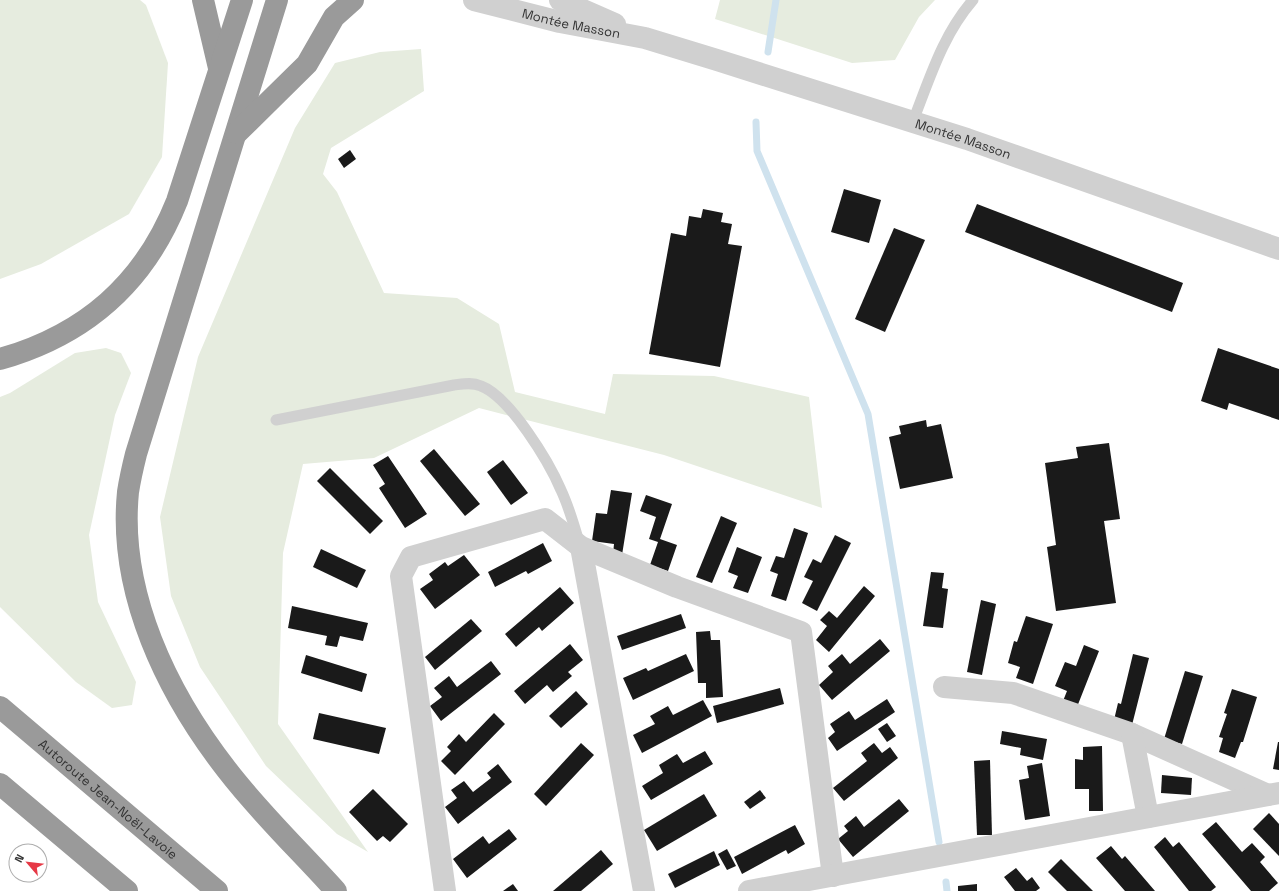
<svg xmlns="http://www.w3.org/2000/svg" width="1279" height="891" viewBox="0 0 1279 891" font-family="'Space Grotesk',sans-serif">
<rect width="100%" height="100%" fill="#fff"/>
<!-- green -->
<g fill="#e6ecdf">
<path d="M0,0H140L146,5L168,63L162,157L129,214L41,264L0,279Z"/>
<path d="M720,0H935L919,17L895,60L852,63L715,19Z"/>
<path d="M421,49L424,91L331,148L323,174L337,192L384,293L457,298L499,324L515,392L605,414L613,374L714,376L809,397L822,508L664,455L479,408L374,458L303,464L283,553L278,724L368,852L337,834L266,766L200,667L171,596L160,517L198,357L295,128L335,63L380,52Z"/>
<path d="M106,348L121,353L131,373L115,415L89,535L98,602L136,682L132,705L112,708L76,682L0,607V397L10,393L75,353Z"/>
</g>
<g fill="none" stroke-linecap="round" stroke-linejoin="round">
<!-- stream -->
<g stroke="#cfe2ee" stroke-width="7">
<path d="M768,52L776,0"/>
<path d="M756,122L757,151L868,414L939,842"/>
<path d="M946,882L947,891"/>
</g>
</g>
<!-- building -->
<g fill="#1a1a1a">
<path d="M350,150L356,159L344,168L338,159Z"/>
<path d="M844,189L881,200L869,243L831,232Z"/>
<path d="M977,204L1183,283L1172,312L965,232Z"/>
<path d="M703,209L723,213L721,222L732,224L728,244L742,246L720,367L649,354L671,233L686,236L689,216L701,218Z"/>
<path d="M894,228L925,240L885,332L855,319Z"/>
<path d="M1218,348L1279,369V420L1229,403L1227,410L1201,401Z"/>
<path d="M926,420L927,427L941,424L953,478L900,489L889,437L901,434L899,426Z"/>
<path d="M1109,443L1120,519L1104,521L1116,603L1056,611L1047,547L1056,545L1045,463L1078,458L1076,447Z"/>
<path d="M434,449L480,504L465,516L420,461Z"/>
<path d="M388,456L427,514L405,528L379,488L385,484L373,465Z"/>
<path d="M503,460L528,493L511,505L487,472Z"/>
<path d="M330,468L383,521L370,534L317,481Z"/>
<path d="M611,490L632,493L622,555L613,554L614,544L592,541L596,513L607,514Z"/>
<path d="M646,495L672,504L660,539L677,545L668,571L650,565L658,542L649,539L656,517L640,511Z"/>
<path d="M721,516L737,523L712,583L696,577Z"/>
<path d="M794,528L808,533L786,601L771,596L778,574L770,571L776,556L784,558Z"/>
<path d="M835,535L851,543L817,611L802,603L813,581L804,577L813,559L821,563Z"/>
<path d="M543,543L552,561L528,574L526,571L495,587L488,572Z"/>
<path d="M737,547L762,557L748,593L733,588L738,576L728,572Z"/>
<path d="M321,549L366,570L357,588L313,567Z"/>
<path d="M464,555L480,575L435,609L420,589L433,580L429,574L445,562L448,566Z"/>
<path d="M931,572L944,573L942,588L948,589L943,628L923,626Z"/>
<path d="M864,586L875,596L829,652L816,640L827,626L820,620L829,611L837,618Z"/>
<path d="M560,587L574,603L542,631L539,627L516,647L505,634Z"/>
<path d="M981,600L996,604L982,675L967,672Z"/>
<path d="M292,606L368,623L363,641L340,636L337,647L325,645L327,636L288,628Z"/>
<path d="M681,614L686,628L622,650L617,636Z"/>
<path d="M1026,616L1053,624L1033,684L1016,678L1020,667L1008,663L1014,641L1017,642Z"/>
<path d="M471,619L482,631L435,670L425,657Z"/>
<path d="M710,631L711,640H720L723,697L706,698V683H698L696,632Z"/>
<path d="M880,639L890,651L832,700L819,685L833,672L828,666L842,654L850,664Z"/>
<path d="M570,644L583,660L568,672L572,676L553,692L547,685L525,704L514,691Z"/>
<path d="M1084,645L1099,651L1077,707L1063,701L1067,691L1055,686L1065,662L1076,666Z"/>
<path d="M686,654L694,671L633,700L623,678L646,668L648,671Z"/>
<path d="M1133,654L1149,658L1132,725L1114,720L1118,703L1121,704Z"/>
<path d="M306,655L367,674L362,692L301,673Z"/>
<path d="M491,661L501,674L441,721L430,706L442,697L434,688L449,676L457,687Z"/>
<path d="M1185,671L1203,676L1182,744L1164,739Z"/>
<path d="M780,688L784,704L717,723L713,706Z"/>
<path d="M1232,689L1257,697L1243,742H1241L1235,758L1219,752L1223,738L1219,737L1227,714L1224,713Z"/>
<path d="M576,691L588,704L561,728L549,716Z"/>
<path d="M887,699L895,712L837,751L828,738L835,732L830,724L849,711L855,720Z"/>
<path d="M703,700L712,716L642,753L633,735L655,724L650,716L668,706L673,715Z"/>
<path d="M319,713L386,728L379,754L313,739Z"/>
<path d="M494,713L505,724L455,775L441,761L451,751L447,747L459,734L466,742Z"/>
<path d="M887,723L896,736L887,742L878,729Z"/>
<path d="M1002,731L1047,739L1043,760L1020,755L1021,748L1000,744Z"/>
<path d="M1278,742H1279V770L1273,769Z"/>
<path d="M581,743L594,755L546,806L534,794Z"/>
<path d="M874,743L882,753L890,747L898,758L844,801L833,788L867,761L861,753Z"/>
<path d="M1102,746L1103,811H1089V789H1075V759L1083,760V747Z"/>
<path d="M705,751L713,764L651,800L642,786L663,773L659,765L677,754L683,763Z"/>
<path d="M990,760L992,835H977L974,761Z"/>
<path d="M1042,763L1050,816L1025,820L1019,780L1029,778L1027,766Z"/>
<path d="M498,764L512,782L458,824L445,807L457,798L451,790L464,781L473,792L491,778L487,773Z"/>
<path d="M1162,775L1192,778L1191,795L1161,793Z"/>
<path d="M373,789L408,824L390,842L383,836L377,841L349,812Z"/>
<path d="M760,790L766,798L750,809L744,802Z"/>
<path d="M704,794L717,816L657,851L644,830Z"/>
<path d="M899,799L909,811L853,857L838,839L848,831L844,826L856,816L864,827Z"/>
<path d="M1269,813L1279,824V856L1253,829Z"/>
<path d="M1216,822L1242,852L1252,843L1265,857L1260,862L1278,883L1269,891H1251L1202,834Z"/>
<path d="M795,825L805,844L788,854L786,850L742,874L734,857Z"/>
<path d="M509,829L517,839L467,878L453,859L483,836L489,844Z"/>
<path d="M1165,837L1173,847L1179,842L1216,887L1211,891H1189L1154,847Z"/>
<path d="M1111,846L1122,859L1125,856L1155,891H1125L1096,858Z"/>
<path d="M727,849L736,866L727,870L718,854Z"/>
<path d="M601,850L613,864L581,891H553Z"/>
<path d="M714,851L720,865L675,888L668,874Z"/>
<path d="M1061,859L1093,891H1067L1048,872Z"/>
<path d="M1016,868L1027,881L1032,877L1040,888L1036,891H1015L1004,877Z"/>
<path d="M513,884L518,891H503Z"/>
<path d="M977,884V891H958V886Z"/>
</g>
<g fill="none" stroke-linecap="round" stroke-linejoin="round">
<!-- service -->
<g stroke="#d0d0d0" stroke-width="11">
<path d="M913,121C930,78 942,36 973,0"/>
<path d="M276,420L454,385C463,384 472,382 481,386C510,397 549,462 561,490C569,507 574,525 579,542"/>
</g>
<!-- minor -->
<g stroke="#d0d0d0" stroke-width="22">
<path d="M581,547L644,891"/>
<path d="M944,687L1013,693L1132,734L1268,795"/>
<path d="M1132,734L1148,817"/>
<path d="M445,891L401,576L411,557L545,519L581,547L677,587L801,632L833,876"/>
<path d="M749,891L1279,793"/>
</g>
<!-- tertiary -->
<g stroke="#d0d0d0" stroke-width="22">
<path id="s1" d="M474,0L560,22L645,38L717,60L967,139L1279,249"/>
<path d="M560,0L615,24"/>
</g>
<!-- motorway -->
<g stroke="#9a9a9a" stroke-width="22">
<path d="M203,0L219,68"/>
<path d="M277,0L136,454C133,466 130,479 128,492C118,593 167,693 227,770C260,813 300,851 336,891"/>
<path d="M237,133L307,64L334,17L353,0"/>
<path d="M0,359C85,335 144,284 177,201L242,0"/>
<path id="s2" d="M0,707L217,891"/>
<path d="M0,784L127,891"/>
</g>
</g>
<g text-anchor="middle" stroke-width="4" stroke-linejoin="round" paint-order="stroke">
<!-- street labels -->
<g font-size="13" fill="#333" stroke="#fff">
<text dy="5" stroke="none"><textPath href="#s1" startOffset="100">Montée Masson</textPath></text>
<text dy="5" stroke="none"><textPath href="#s1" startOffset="509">Montée Masson</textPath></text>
<text dy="5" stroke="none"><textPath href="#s2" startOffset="142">Autoroute Jean-Noël-Lavoie</textPath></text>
</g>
</g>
<!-- north arrow -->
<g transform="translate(28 863) rotate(298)"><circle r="19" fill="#ffffff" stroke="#adadad"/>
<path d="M0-3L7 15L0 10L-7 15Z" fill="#e63946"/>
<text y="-6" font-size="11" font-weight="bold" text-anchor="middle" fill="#333333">N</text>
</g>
</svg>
